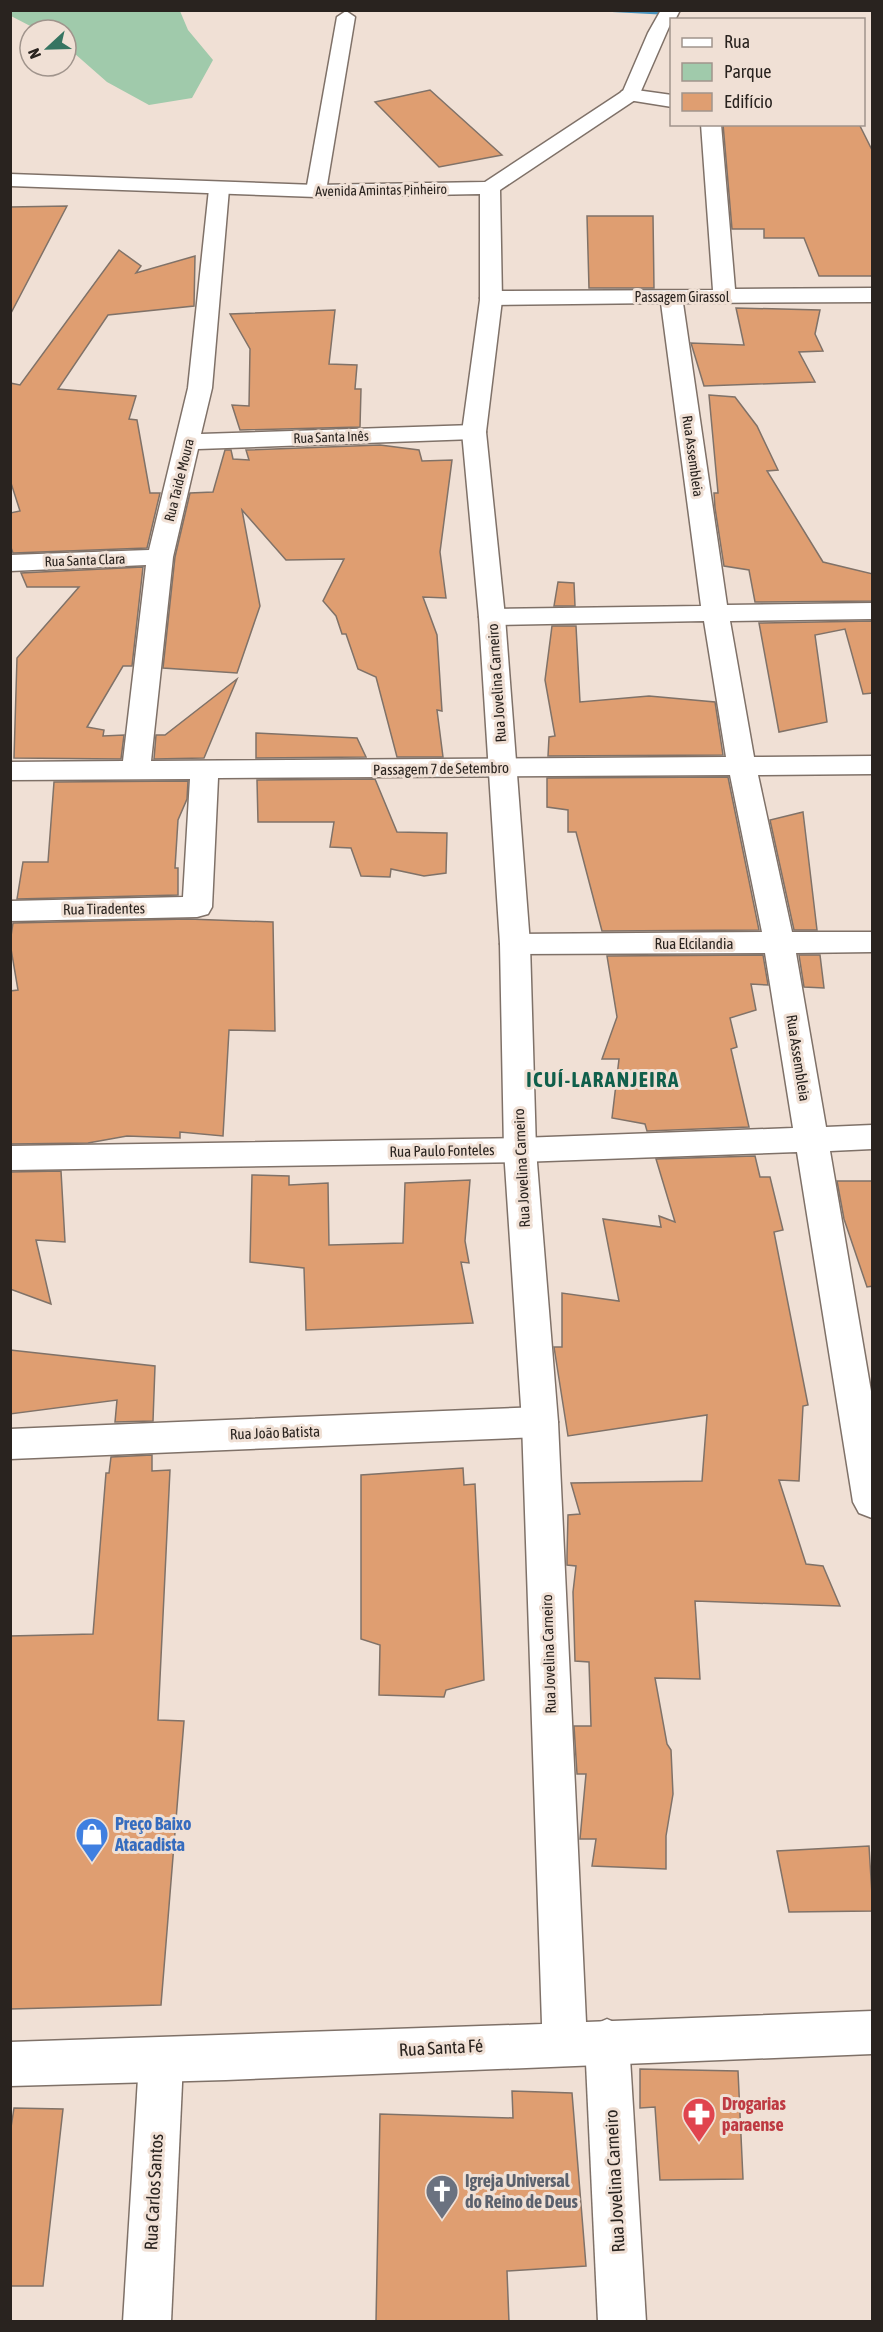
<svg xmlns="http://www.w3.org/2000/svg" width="883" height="2332" viewBox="0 0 883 2332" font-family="'Asap Condensed',sans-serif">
<rect width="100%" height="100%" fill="#f0e0d5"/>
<!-- green -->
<path fill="#a0caab" d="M10,11H180L188,30L213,60L192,98L149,105L107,82L66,46V30H38L11,16Z"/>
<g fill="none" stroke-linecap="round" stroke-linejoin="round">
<!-- stream -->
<path fill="#4793be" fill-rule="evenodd" d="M574,10C592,10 661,7 672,13L669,15Z"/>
</g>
<!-- building -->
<g fill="#df9e71" stroke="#807268" stroke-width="1.5">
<path d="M430,90L502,155L439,167L375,102Z"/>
<path d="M723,124H859L873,152V276H819L804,238H764V229H732Z"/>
<path d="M67,206L10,315V207Z"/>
<path d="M587,216H653L654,288H589Z"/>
<path d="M119,250L141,266L136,273L195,256L194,306L108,315L58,389L136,396L129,419L137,420L150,493H160L147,548L13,553L10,545V513L20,511L10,480V383L20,385Z"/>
<path d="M736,308L820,310L815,334L823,351L799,352L815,382L704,386L691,343L744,345Z"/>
<path d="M335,310L329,364L357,365L355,389H361L360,427L240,430L232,405L249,406L250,349L230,314Z"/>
<path d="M709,395L735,397L757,426L778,470L767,471L823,562L873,574V601L755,602L749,570L724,566L715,508L714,493H718Z"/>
<path d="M380,445L419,450L422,461L452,460L440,552L446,598L423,597L437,635L442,711L437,710L443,757H397L376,677L358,669L346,634H342L336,616L323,601L344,559L286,560L242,510L260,606L237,673L163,668L175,557L190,493L213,492L225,450H231L233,459L249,460L246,450Z"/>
<path d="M143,567L132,666H123L87,727L104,730L103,736L124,735L121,759L14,758L17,658L79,587H27L21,573Z"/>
<path d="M558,582L574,583L575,606H554Z"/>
<path d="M873,621V693L863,694L845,629L815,635L827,722L779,732L759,623Z"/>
<path d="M552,626H576L580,702L649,696L715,702L723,755L548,756L549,737L555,736L545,680Z"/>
<path d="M237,679L204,758L154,759L156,735H165Z"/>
<path d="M256,733L357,738L366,757L256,758Z"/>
<path d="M728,777L759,930L602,931L576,832H568V810L547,807V778Z"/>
<path d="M375,779L397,832L447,833L446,873L424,876L391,869L390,877L361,876L351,848L330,847L334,822H258L257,780Z"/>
<path d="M188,781L187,799L178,820L175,868H178V895L17,899L23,862H48L54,782Z"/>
<path d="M803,812L817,930H794L770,820Z"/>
<path d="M188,919L273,922L275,1031L229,1030L223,1136L180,1132V1138L127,1136L88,1143L10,1144V991L18,990L10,943L13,923Z"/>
<path d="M763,955L768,985L751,984L756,1010L730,1018L737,1047L731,1049L749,1127L647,1131L645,1124L612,1118L619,1059H602L617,1017L607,956Z"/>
<path d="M799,955H820L824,988L804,987Z"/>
<path d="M755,1156L760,1177H770L783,1230L774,1232L808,1405L803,1406L799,1481L779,1480L806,1564L823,1566L840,1606L695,1601L700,1679L655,1678L667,1744L671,1750L673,1794L666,1836V1869L592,1866L596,1839H580L586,1774H577L574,1726H591L589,1662L575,1661L573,1592L576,1566L567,1565V1556L568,1515L580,1514L571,1483L702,1481L707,1415L568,1436L554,1347H562V1293L619,1301L603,1219L661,1227L659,1216L675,1222L656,1159Z"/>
<path d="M61,1171L65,1242L36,1240L51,1304L10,1289V1172Z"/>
<path d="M252,1175L289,1176V1185L328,1183L329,1245L403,1243L405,1183L470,1180L465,1241L469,1263L461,1262L473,1323L306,1330L304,1268L250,1262Z"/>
<path d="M837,1181H873V1286L867,1287L844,1219Z"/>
<path d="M10,1350L155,1366L153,1421L115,1422L117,1400L10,1414Z"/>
<path d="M152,1455V1471L170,1470L158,1720L184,1721L161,2005L10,2009V1636L93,1634L106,1473H109L111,1457Z"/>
<path d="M463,1468L464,1485L475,1484L484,1680L446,1690L444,1697L379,1695L380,1645L361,1639V1475Z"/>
<path d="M869,1846L873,1911L789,1912L777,1851Z"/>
<path d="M640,2069L738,2071L743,2179L660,2180L655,2107L640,2108Z"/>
<path d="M512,2091L572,2093L586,2266L507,2271L509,2322H376L380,2114L513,2118Z"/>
<path d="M14,2108L63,2109L43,2286H10V2134Z"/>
</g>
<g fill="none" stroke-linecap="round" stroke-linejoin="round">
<defs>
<g id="street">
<path d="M346,11L355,17L326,191L323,195H309L306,191L337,17Z"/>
<path d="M629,89L672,95V107L622,99L619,95L622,91Z"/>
<path d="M701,124H721L735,289L872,288V302L683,303L727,605L872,603V619L730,621L754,757L872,756V774L758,775L792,932H872V952L796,953L826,1127L872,1125V1149L830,1151L872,1397V1518L859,1513L853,1502L797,1152L520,1162L10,1170V1146L520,1138L793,1128L765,953L515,954L504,951L500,944L504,937L515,934L762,932L730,775L218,778L212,907L208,914L197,917L10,921V901L183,897L190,779L10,780V762L123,761L146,565L10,571V555L149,550L188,388L209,189L212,185H226L229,189L212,388L201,434L474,425L482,427L486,432L482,437L474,439L198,449L173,557L151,761L726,757L704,621L492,625L483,623L479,617L483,611L492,609L701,606L661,303L491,305L483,303L480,298L483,293L491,291L713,290Z"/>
<path d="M540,1407L553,1412L558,1422L553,1432L540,1437L10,1459V1429Z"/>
<path d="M607,2019L623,2026L629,2041L646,2322H598L585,2041L591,2026Z"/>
<path d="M161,2040L177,2046L183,2062L171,2322H123L139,2062L145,2046Z"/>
</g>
<path id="secondary" d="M661,10H680L675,20H672L638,98L500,190L502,300L486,432L505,617L530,944L536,1150L558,1422L586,2022L872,2011V2054L226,2080L10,2086V2042L542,2024L522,1422L504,1150L500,944L479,617L462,432L480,300V194L316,197L10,186V174L316,185L485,182L623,91L648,33Z"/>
</defs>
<!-- street casing -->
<use href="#street" stroke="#7f7168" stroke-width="3"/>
<!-- secondary casing -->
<use href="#secondary" stroke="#7f7168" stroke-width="3"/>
<!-- street -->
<use href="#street" fill="#fff" fill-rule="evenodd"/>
<!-- secondary -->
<use href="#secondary" fill="#fff" fill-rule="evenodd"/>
</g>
<!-- icons -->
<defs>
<symbol id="shop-pin" viewBox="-11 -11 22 30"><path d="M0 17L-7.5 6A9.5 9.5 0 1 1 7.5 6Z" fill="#3f7fe0" stroke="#f0e0d5"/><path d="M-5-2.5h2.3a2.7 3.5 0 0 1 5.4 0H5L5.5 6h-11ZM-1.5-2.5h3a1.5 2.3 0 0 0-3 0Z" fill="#fff"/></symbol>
<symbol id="pharmacy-pin" viewBox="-11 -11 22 30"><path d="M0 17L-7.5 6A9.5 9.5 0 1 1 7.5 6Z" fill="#e0444e" stroke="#f0e0d5"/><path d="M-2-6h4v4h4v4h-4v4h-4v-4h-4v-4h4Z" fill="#fff"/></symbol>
<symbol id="church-pin" viewBox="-11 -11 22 30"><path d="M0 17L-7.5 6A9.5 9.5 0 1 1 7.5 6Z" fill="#6b7280" stroke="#f0e0d5"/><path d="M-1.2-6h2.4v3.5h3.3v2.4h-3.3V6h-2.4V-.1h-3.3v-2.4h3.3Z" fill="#fff"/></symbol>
</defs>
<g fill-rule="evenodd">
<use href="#shop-pin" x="73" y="1815" width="38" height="52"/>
<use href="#pharmacy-pin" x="680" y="2095" width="38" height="52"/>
<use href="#church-pin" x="423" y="2172" width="38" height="52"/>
</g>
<g text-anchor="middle" stroke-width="6" stroke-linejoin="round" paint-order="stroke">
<!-- far-street labels -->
<g font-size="14" fill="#29231f" stroke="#f0e0d5">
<text transform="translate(381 190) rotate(-1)" y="5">Avenida Amintas Pinheiro</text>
<text x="682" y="302">Passagem Girassol</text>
<text transform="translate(331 437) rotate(-2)" y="5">Rua Santa Inês</text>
<text transform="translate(693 456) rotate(82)" y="5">Rua Assembleia</text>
<text transform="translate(179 480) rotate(-76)" y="5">Rua Taide Moura</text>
<text transform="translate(85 560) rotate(-2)" y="5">Rua Santa Clara</text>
</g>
<!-- street labels -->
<g font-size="15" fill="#29231f" stroke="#f0e0d5">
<text transform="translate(497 683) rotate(-94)" y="5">Rua Jovelina Carneiro</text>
<text transform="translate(441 769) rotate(-1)" y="5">Passagem 7 de Setembro</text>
<text transform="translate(104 909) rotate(-1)" y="5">Rua Tiradentes</text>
<text x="694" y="949">Rua Elcilandia</text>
<text transform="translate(798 1058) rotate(81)" y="5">Rua Assembleia</text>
<text transform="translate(442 1151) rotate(-1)" y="5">Rua Paulo Fonteles</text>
<text transform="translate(522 1168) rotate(-93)" y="5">Rua Jovelina Carneiro</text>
<text transform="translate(275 1433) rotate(-2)" y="5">Rua João Batista</text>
<text transform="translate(549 1654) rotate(-92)" y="5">Rua Jovelina Carneiro</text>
</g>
<!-- near-shop labels -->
<g font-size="18" font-weight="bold" fill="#366cbe" stroke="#f0e0d5" text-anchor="start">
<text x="115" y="1830">Preço Baixo<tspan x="115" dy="21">Atacadista</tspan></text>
</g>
<!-- near-street labels -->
<g font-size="18" fill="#29231f" stroke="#f0e0d5">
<text transform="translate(441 2048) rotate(-3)" y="6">Rua Santa Fé</text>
<text transform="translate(615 2181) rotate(-93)" y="6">Rua Jovelina Carneiro</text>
<text transform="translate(154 2192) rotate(-87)" y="6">Rua Carlos Santos</text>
</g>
<!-- near-health labels -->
<g font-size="18" font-weight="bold" fill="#be3a42" stroke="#f0e0d5" text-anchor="start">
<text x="722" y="2110">Drogarias<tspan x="722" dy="21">paraense</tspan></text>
</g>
<!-- near-worship labels -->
<g font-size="18" font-weight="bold" fill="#5b616d" stroke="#f0e0d5" text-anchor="start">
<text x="465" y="2187">Igreja Universal<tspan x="465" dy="21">do Reino de Deus</tspan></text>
</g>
<!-- district labels -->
<g font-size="21" font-weight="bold" letter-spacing="1.5" fill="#105f4b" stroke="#f0e0d5">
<text x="603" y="1087">ICUÍ-LARANJEIRA</text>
</g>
</g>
<!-- border -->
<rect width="883" height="2332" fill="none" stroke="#29231f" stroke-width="24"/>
<!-- legend -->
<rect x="670" y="18" width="195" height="108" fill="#f0e0d5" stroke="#a0948c" stroke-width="1.5"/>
<rect x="682" y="38" width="30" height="9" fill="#ffffff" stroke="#a0948c" stroke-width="1.5"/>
<text x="724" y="48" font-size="18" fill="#29231f">Rua</text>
<rect x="682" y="63" width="30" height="18" fill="#a0caab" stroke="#a0948c" stroke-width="1.5"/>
<text x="724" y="78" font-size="18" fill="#29231f">Parque</text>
<rect x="682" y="93" width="30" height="18" fill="#df9e71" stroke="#a0948c" stroke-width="1.5"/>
<text x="724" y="108" font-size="18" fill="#29231f">Edifício</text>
<!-- north arrow -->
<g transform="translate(48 48) rotate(248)"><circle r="28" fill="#f0e0d5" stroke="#a0948c" stroke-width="1.5"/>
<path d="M0-4.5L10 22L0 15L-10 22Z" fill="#367461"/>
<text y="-9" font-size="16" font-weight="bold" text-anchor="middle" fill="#29231f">N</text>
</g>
</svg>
